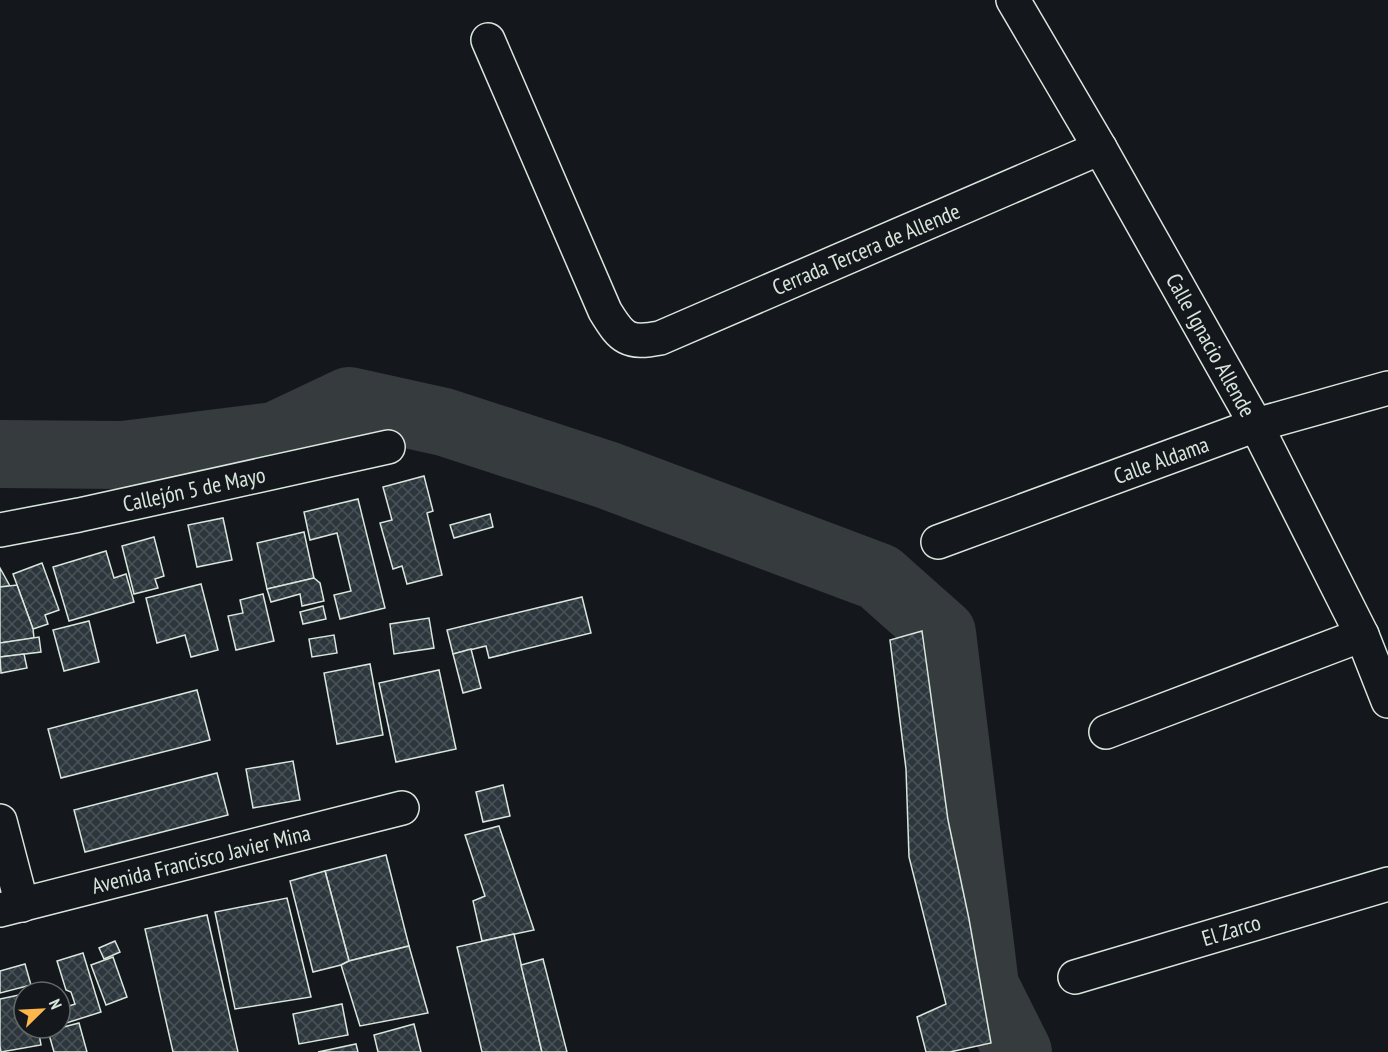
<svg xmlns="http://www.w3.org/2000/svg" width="1388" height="1052" viewBox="0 0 1388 1052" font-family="'PT Sans Narrow',sans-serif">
<defs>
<pattern id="building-cross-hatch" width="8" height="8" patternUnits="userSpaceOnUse" patternTransform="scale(1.5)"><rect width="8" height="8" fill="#2c363c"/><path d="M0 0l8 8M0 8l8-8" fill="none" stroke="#4a5358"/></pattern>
</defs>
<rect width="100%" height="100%" fill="#14181c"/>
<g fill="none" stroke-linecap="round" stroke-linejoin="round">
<!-- river -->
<path stroke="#363b3e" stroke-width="68" d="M0,454L123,455L275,436L349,401L444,422L607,475L879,577L942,633L985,986L1018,1052"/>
</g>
<!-- building -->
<g fill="url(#building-cross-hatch)" stroke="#d8e6dc" stroke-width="1.5">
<path d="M424,476L433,511L427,513L442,575L407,584L402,566L393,569L380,523L392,520L383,487Z"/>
<path d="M358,499L385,608L340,619L334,595L351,591L337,533L310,540L304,512Z"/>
<path d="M490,514L493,527L454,538L450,525Z"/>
<path d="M223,518L232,560L197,567L188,525Z"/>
<path d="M304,532L314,578L267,589L257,543Z"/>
<path d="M154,537L164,576L155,579L158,588L134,594L122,546Z"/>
<path d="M106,551L114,578L126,574L134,602L69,621L53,567Z"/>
<path d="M42,563L59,610L45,615L48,624L33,629L13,574Z"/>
<path d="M0,568L10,586L0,587Z"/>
<path d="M314,578L320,583L324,601L302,606L300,594L271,602L267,589Z"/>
<path d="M201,584L218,650L191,657L185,635L157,643L146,598Z"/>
<path d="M17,585L33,629L34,638L0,643V587Z"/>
<path d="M263,594L274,641L236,650L228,616L243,613L240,600Z"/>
<path d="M582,597L591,633L489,658L486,646L453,654L447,630Z"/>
<path d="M323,606L326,619L303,624L300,612Z"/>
<path d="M429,618L434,648L394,654L390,624Z"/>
<path d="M89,621L99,662L64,671L53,630Z"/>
<path d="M922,631L948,820L969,919L991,1043L950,1052H926L917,1017L946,1004L909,857L906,769L890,640Z"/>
<path d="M334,635L337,653L312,657L309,639Z"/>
<path d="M39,637L41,652L0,657V643Z"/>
<path d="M471,649L481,688L463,693L453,654Z"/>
<path d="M24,654L27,668L1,673L0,657Z"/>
<path d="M370,664L383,735L337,744L324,673Z"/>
<path d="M439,670L456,749L396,762L379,683Z"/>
<path d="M197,690L210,740L61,778L48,729Z"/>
<path d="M293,761L300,800L253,808L246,769Z"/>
<path d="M217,773L228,815L85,852L74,810Z"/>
<path d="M503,785L510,816L483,822L476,792Z"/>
<path d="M499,826L534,930L482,941L473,901L485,896L465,835Z"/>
<path d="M386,855L409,946L349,961L325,871Z"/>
<path d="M325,871L349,961L341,965L313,972L290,881Z"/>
<path d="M287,898L311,997L235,1009L215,912Z"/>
<path d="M207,915L238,1052H173L145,929Z"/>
<path d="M514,934L542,1052H482L457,947Z"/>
<path d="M115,941L120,952L104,959L99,948Z"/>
<path d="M409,946L428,1013L360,1026L341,965L349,961Z"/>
<path d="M83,953L101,1012L60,1025V1009L75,1004L71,992L66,990L57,961Z"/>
<path d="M113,957L127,997L106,1005L91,965Z"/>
<path d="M543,959L567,1052H542L521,965Z"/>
<path d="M25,964L31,985L0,993V971Z"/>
<path d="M24,994V1028H38L41,1045L1,1052L0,1046V999Z"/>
<path d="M342,1004L348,1035L299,1044L293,1014Z"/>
<path d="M79,1023L87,1052H54L48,1031Z"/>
<path d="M414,1024L421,1052H378L374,1035Z"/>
<path d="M356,1044L358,1052H318Z"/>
</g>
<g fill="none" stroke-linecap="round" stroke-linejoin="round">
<defs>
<g id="minor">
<path d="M1013,0L1100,148L1256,425L1362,635L1388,701"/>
<path d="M488,40L605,311C622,339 628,344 660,338L1100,148"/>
<path d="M0,530L79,515L388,447"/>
<path d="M938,542L1256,425L1388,388"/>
<path d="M1106,732L1362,635"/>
<path d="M0,821L22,905"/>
<path d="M0,910L402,808"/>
<path d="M1075,977L1388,884"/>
</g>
</defs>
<!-- minor casing -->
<use href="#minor" stroke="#d8e6dc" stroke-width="36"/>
<!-- minor -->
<use href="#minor" stroke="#14181c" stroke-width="33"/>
</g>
<g text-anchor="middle" stroke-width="4.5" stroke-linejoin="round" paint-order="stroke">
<!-- street labels -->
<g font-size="22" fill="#d8e6dc" stroke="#14181c">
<text transform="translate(866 249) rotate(-23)" y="8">Cerrada Tercera de Allende</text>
<text transform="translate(1211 345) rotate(61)" y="8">Calle Ignacio Allende</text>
<text transform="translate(1161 460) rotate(-20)" y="8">Calle Aldama</text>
<text transform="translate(194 489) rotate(-12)" y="8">Callejón 5 de Mayo</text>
<text transform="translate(201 859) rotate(-14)" y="8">Avenida Francisco Javier Mina</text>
<text transform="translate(1231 930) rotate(-17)" y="8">El Zarco</text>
</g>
</g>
<!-- north arrow -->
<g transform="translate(42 1010) rotate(66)"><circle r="28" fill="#14181c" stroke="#626a69" stroke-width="1.5"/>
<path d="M0-4.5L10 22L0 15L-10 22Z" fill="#ffb74d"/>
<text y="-9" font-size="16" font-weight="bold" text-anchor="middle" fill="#d8e6dc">N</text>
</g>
</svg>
